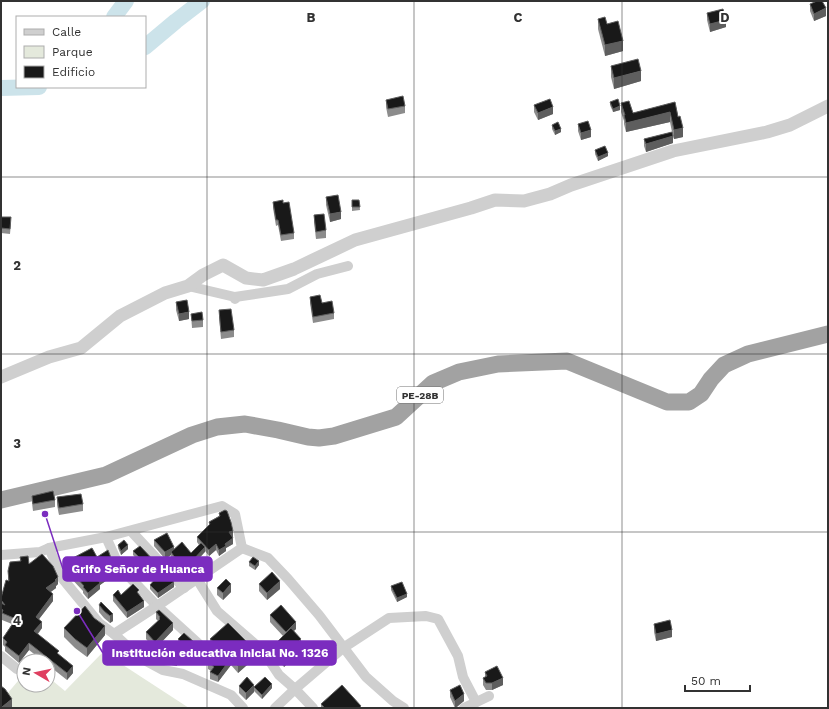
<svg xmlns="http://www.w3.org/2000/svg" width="829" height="709" viewBox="0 0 829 709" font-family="'Work Sans',sans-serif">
<rect width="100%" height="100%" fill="#fff"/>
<!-- green -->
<path fill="#e4e9dc" d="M103,652L189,708H1V701L24,674V685H48V677L65,691Z"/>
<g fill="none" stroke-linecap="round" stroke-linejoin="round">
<!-- river -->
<g stroke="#cce3ea" stroke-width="16">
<path d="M114,17L126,1"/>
<path d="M145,47L176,21L202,1"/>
<path d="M1,88L39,87"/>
</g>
<!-- minor -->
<g stroke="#cfcfcf" stroke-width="10">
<path d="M188,286L235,297V299"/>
<path d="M235,297L288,289L317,274L348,266"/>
<path d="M131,531L184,588"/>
<path d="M106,537L119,566L157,606L212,656"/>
<path d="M49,548L62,578L99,623L114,634"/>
<path d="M242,548L268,558L288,579L319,615L366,677L393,701L404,708"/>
<path d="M1,555L40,552L49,548L106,537L222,506L235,514L242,548L157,606L114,634L139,657L163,670L183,674L231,695L243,708"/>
<path d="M197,579L217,611L263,651L279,675L295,689L313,708"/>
<path d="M1,656L17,669"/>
<path d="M275,708L295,689L343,648L389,618L426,616L438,619L458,656L463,677L476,702"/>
<path d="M464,708L489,696"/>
</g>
<!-- tertiary -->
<path stroke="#cfcfcf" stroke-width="13" d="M1,377L49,357L81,348L120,316L165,293L188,286L203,275L223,265L246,278L263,280L294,269L355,240L471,208L495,200L524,201L550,194L571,185L673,151L767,132L790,125L828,106"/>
<!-- trunk -->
<path stroke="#a2a2a2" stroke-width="17" d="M1,500L106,475L192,435L217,427L245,424L278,430L308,437L319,438L334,436L396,417L433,383L459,372L498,364L567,361L667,402H689L701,394L711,379L724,365L748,354L828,334"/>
</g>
<!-- wall -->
<g fill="#8c8c8c">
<path d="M810,4L826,16L814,21L810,11Z"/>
<path d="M707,13L726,27L710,32L707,20Z"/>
<path d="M598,19L607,24L623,51L605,56L598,29Z"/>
<path d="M611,66L641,81L614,89L611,77Z"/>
<path d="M386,100L405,106V113L388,117L386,107Z"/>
<path d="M610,102L620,110L613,112L610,105Z"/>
<path d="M675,102L683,137L674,139L673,137V143L646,152L644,146V139L672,132L670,122L626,132L624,124V121L621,112V103L633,113Z"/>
<path d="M534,105L553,114L538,120L534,112Z"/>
<path d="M578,124L591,137L581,140L578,131Z"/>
<path d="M552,125L561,132L555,135L552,129Z"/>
<path d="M595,150L608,156L598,161L595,154Z"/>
<path d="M326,197L341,219L330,222L326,205Z"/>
<path d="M352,200H359L360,210L352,211Z"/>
<path d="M273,202L294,233V239L281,241L278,225L276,226L273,208Z"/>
<path d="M314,215L326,230V238L316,239L314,222Z"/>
<path d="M1,217L11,223L10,234L1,233Z"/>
<path d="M310,297L322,303L334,313V319L313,323L310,303Z"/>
<path d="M176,302L189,319L179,321L176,310Z"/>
<path d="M219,310L234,330V337L221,339L219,317Z"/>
<path d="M191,314L203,320V327L192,328Z"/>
<path d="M32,496L55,500V507L33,511L32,503Z"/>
<path d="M57,497L83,504V511L59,515L57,505Z"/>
<path d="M219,513L233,537H232L233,544L226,548V551L219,556L216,550L209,556L205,551L193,565L182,573L171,557V555L165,559L154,546V540L174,550L191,553L199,545L197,542V537L209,525V522L219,516Z"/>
<path d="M118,545L128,549L121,555L118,548Z"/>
<path d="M133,551L174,587L158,598L150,589V585L155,580L152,576V575L133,555Z"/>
<path d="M20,557L29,564L58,584L56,586V588L51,592L53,601L39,619L42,628L38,634L59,655L73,673L67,680L48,665V661H43L29,650L19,663L5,651V647L3,645V638L12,624L2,620V616H1V598L8,580V571L20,561Z"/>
<path d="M97,557L117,573L100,585V589L88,599L83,593V591L68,575L64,567V561Z"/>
<path d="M249,562L259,565L255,570L249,566Z"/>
<path d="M259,584L280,589L267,600L259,591Z"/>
<path d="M391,586L407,597L397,602L391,590Z"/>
<path d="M217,588L231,592L223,600L217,595Z"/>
<path d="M139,594L144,607L127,618L113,601V595Z"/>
<path d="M99,605L113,614V621L110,623L104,618L99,612Z"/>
<path d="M156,612L173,630L155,649L146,639V632L158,621L156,619Z"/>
<path d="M270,615L296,629L293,631L301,650L284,667L274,655V645L283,636L270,622Z"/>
<path d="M654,624L672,637L656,641L654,632Z"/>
<path d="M64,628L105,635L87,657L75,648L64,637Z"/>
<path d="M178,639L194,648L187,655V656L176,666L167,664V658L175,650V645L178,642Z"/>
<path d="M210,639L256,657L238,673L231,665L218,682L210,679V672L211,671L208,669V662L217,652L210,645Z"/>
<path d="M485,672L503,685L492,690H486L483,685V678L485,677Z"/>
<path d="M239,686L254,687L272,688L262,699L254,691V692L246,700L239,693Z"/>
<path d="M450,690L464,701L456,708H455L450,697Z"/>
<path d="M321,704L361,708H321Z"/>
</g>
<!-- shaded-wall -->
<g fill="#5e5e5e">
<path d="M826,8V16L814,21V14Z"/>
<path d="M726,20V27L710,32V24Z"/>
<path d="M623,41V51L605,56V45Z"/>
<path d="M641,71V81L614,89V78Z"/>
<path d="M620,106V110L613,112V109Z"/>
<path d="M553,107V114L538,120V113Z"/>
<path d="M670,112V122L626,132V123Z"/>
<path d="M683,128V137L674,139V130Z"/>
<path d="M561,129V132L555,135V131Z"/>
<path d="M591,130V137L581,140V133Z"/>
<path d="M673,136V143L646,152V144Z"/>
<path d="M608,153V156L598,161V157Z"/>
<path d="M341,212V219L330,222V214Z"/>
<path d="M189,312V319L179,321V314Z"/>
<path d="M233,531V537L229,538V532Z"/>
<path d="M233,538V544L226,548V551L219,556V550L225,544Z"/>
<path d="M216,544V550L209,556V550Z"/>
<path d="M128,545V549L121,555V551Z"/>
<path d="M174,547V554L171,552V555L165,559V552Z"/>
<path d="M205,547V552L193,565L182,573V568Z"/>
<path d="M259,561V565L255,570V566Z"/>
<path d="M117,567V573L100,585V589L88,599V593L98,580Z"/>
<path d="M58,577V584L56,586V588L46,595V588Z"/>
<path d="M280,581V589L267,600V593Z"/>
<path d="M174,582V587L158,598V593Z"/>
<path d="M231,584V592L223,600V593Z"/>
<path d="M53,594V601L36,623V617Z"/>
<path d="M407,594V597L397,602V598Z"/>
<path d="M144,601V607L127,618V612Z"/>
<path d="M113,614V621L110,623V616Z"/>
<path d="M42,622V628L34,638V631Z"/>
<path d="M296,622V629L286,639V632Z"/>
<path d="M173,623V630L155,649V642Z"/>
<path d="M105,626V635L87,657V648Z"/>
<path d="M672,630V637L656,641V634Z"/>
<path d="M301,639V650L284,667V656Z"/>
<path d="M194,642V648L187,655V656L176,666V660Z"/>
<path d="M29,643V650L19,663V656Z"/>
<path d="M256,651V657L238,673V666Z"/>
<path d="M231,658V665L218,682V676Z"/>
<path d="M73,666V673L67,680V673Z"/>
<path d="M503,678V685L492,690V683Z"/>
<path d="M272,684V688L262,699V695Z"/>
<path d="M254,685V692L246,700V693Z"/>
<path d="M464,694V701L455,708V701Z"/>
<path d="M12,699V707L10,708H2V707Z"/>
</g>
<!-- building -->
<g fill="#191919" stroke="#5e5e5e">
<path d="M817,1H822L826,8L814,14L810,4Z"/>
<path d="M723,9L726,20L710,24L707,13Z"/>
<path d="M605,17L607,24L618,21L623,41L605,45L598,19Z"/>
<path d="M638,59L641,71L614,78L611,66Z"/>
<path d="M403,96L405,106L388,109L386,100Z"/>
<path d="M550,99L553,107L538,113L534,105Z"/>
<path d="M618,99L620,106L613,109L610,102Z"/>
<path d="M629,101L633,113L675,102L678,117L680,116L683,128L674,130L670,112L626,123L624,115H625L621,103Z"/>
<path d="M588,121L591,130L581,133L578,124Z"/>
<path d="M558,122L561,129L555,131L552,125Z"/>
<path d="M672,132L673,136L646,144L644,139Z"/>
<path d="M605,146L608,153L598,157L595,150Z"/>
<path d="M338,195L341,212L330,214L326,197Z"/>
<path d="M283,200V203L289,202L294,233L281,235L278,220H276L273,202Z"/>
<path d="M352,200H359L360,207H352Z"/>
<path d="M324,214L326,230L316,232L314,215Z"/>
<path d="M1,217H11L10,229L1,228Z"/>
<path d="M320,295L322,303L332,301L334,313L313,317L310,297Z"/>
<path d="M187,300L189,312L179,314L176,302Z"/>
<path d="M231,309L234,330L221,332L219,310Z"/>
<path d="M202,312L203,320L192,321L191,314Z"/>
<path d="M53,491L55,500L33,504L32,496Z"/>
<path d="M81,494L83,504L59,508L57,497Z"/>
<path d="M225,510L227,511L231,522L233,531L229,532L233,538L225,544L226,546L219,550L216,544L209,550L197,537L210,524L209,522L220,516L219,513Z"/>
<path d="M167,533L174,547L165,552L154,540Z"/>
<path d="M124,540L128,545L121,551L118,545Z"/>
<path d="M182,542L191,553L201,543L205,547L193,560L182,568L171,552Z"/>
<path d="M140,546L174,582L158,593L150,585L156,578L152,572L153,571L133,551Z"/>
<path d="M92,548L97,557L108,550L113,563L117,567L98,580L100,583L88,593L83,587L84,586L68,568L64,561L68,558L69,560Z"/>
<path d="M42,554L53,566L58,577L55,580L56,581L46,588L53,594L36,617L42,622L34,631L59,651L57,653L73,666L67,673L29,643L19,656L5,645L7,642L3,638L16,619L2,613L3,610L1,609V603L5,605L1,600V598L6,580L9,581L8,571L10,562L21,561L20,557L28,556L29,564Z"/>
<path d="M253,557L259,561L255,566L249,562Z"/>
<path d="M272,572L280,581L267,593L259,584Z"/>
<path d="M226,579L231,584L223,593L217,588Z"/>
<path d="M402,582L407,594L397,598L391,586Z"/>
<path d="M133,584L139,590L137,592L144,601L127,612L113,595L118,590L121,595Z"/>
<path d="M101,602L113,614L110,616L104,611L99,605Z"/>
<path d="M281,605L296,622L286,632L270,615Z"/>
<path d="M85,606L94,618L105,626L87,648L75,639L64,628Z"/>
<path d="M159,610L173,623L155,642L146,632L160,619L159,618L160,617L156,612Z"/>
<path d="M670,620L672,630L656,634L654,624Z"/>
<path d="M228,623L256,651L238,666L231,658L218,676L210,672L214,667L208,662L218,651L217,645L210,639Z"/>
<path d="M291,628L301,639L284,656L274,645Z"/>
<path d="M184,633L194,642L186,649L187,650L176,660L167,658L177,648L175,645L180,641L178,639Z"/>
<path d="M497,666L503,678L492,683H486L483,678L487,676L485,672Z"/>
<path d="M247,677L254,685L246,693L239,686Z"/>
<path d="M265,677L272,684L262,695L254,687Z"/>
<path d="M342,685L361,706L359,708H325L321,704Z"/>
<path d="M460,685L464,694L455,701L450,690Z"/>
<path d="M1,686L5,689L12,699L2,707L1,706Z"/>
</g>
<!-- grid -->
<path fill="none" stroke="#323232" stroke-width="1" stroke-opacity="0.55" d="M207,1V708M414,1V708M622,1V708M1,177H828M1,354H828M1,532H828"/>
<g text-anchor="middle" stroke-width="4" stroke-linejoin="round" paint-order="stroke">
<!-- shield labels -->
<rect fill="#fff" stroke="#707070" stroke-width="1" x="397" y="387" width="46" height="16" rx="3"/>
<g font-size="10" font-weight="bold" fill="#323232">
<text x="420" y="399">PE-28B</text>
</g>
</g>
<g font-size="13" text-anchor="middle" font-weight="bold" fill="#323232" stroke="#fff" stroke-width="4" stroke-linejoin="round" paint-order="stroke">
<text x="311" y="22">B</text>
<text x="518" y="22">C</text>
<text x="725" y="22">D</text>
<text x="17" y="270">2</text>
<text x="17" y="448">3</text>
<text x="17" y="625">4</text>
</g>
<!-- callouts -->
<path fill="none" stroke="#7b2cbf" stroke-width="1.5" d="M45 514L63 569M77 611L103 653"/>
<g fill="#7b2cbf" stroke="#fff" stroke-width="1.5">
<circle cx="45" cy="514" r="4"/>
<circle cx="77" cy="611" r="4"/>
</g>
<g fill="#7b2cbf" stroke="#7b2cbf" stroke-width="1.5">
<rect x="63" y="557" width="149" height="24" rx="4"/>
<rect x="103" y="641" width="233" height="24" rx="4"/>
</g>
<g font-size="12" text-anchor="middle" font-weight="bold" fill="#fff">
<text x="138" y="573">Grifo Señor de Huanca</text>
<text x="220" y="657">Institución educativa inicial No. 1326</text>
</g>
<!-- border -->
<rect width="829" height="709" fill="none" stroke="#323232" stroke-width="4"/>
<!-- legend -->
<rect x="16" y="16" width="130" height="72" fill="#ffffff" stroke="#adadad"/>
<rect x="24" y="29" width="20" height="6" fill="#cfcfcf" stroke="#adadad"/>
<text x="52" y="36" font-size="12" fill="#323232">Calle</text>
<rect x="24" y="46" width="20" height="12" fill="#e4e9dc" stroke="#adadad"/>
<text x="52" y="56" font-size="12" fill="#323232">Parque</text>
<rect x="24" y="66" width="20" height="12" fill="#191919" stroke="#adadad"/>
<text x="52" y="76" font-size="12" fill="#323232">Edificio</text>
<!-- north arrow -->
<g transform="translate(36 673) rotate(279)"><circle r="19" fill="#ffffff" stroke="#adadad"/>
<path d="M0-3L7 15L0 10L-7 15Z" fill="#df3f60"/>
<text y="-6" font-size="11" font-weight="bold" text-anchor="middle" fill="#323232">N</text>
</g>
<!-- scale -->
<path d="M685 685v6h65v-6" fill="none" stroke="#323232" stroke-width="2"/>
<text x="691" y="685" font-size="12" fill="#323232" stroke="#ffffff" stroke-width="3" paint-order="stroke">50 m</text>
</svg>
